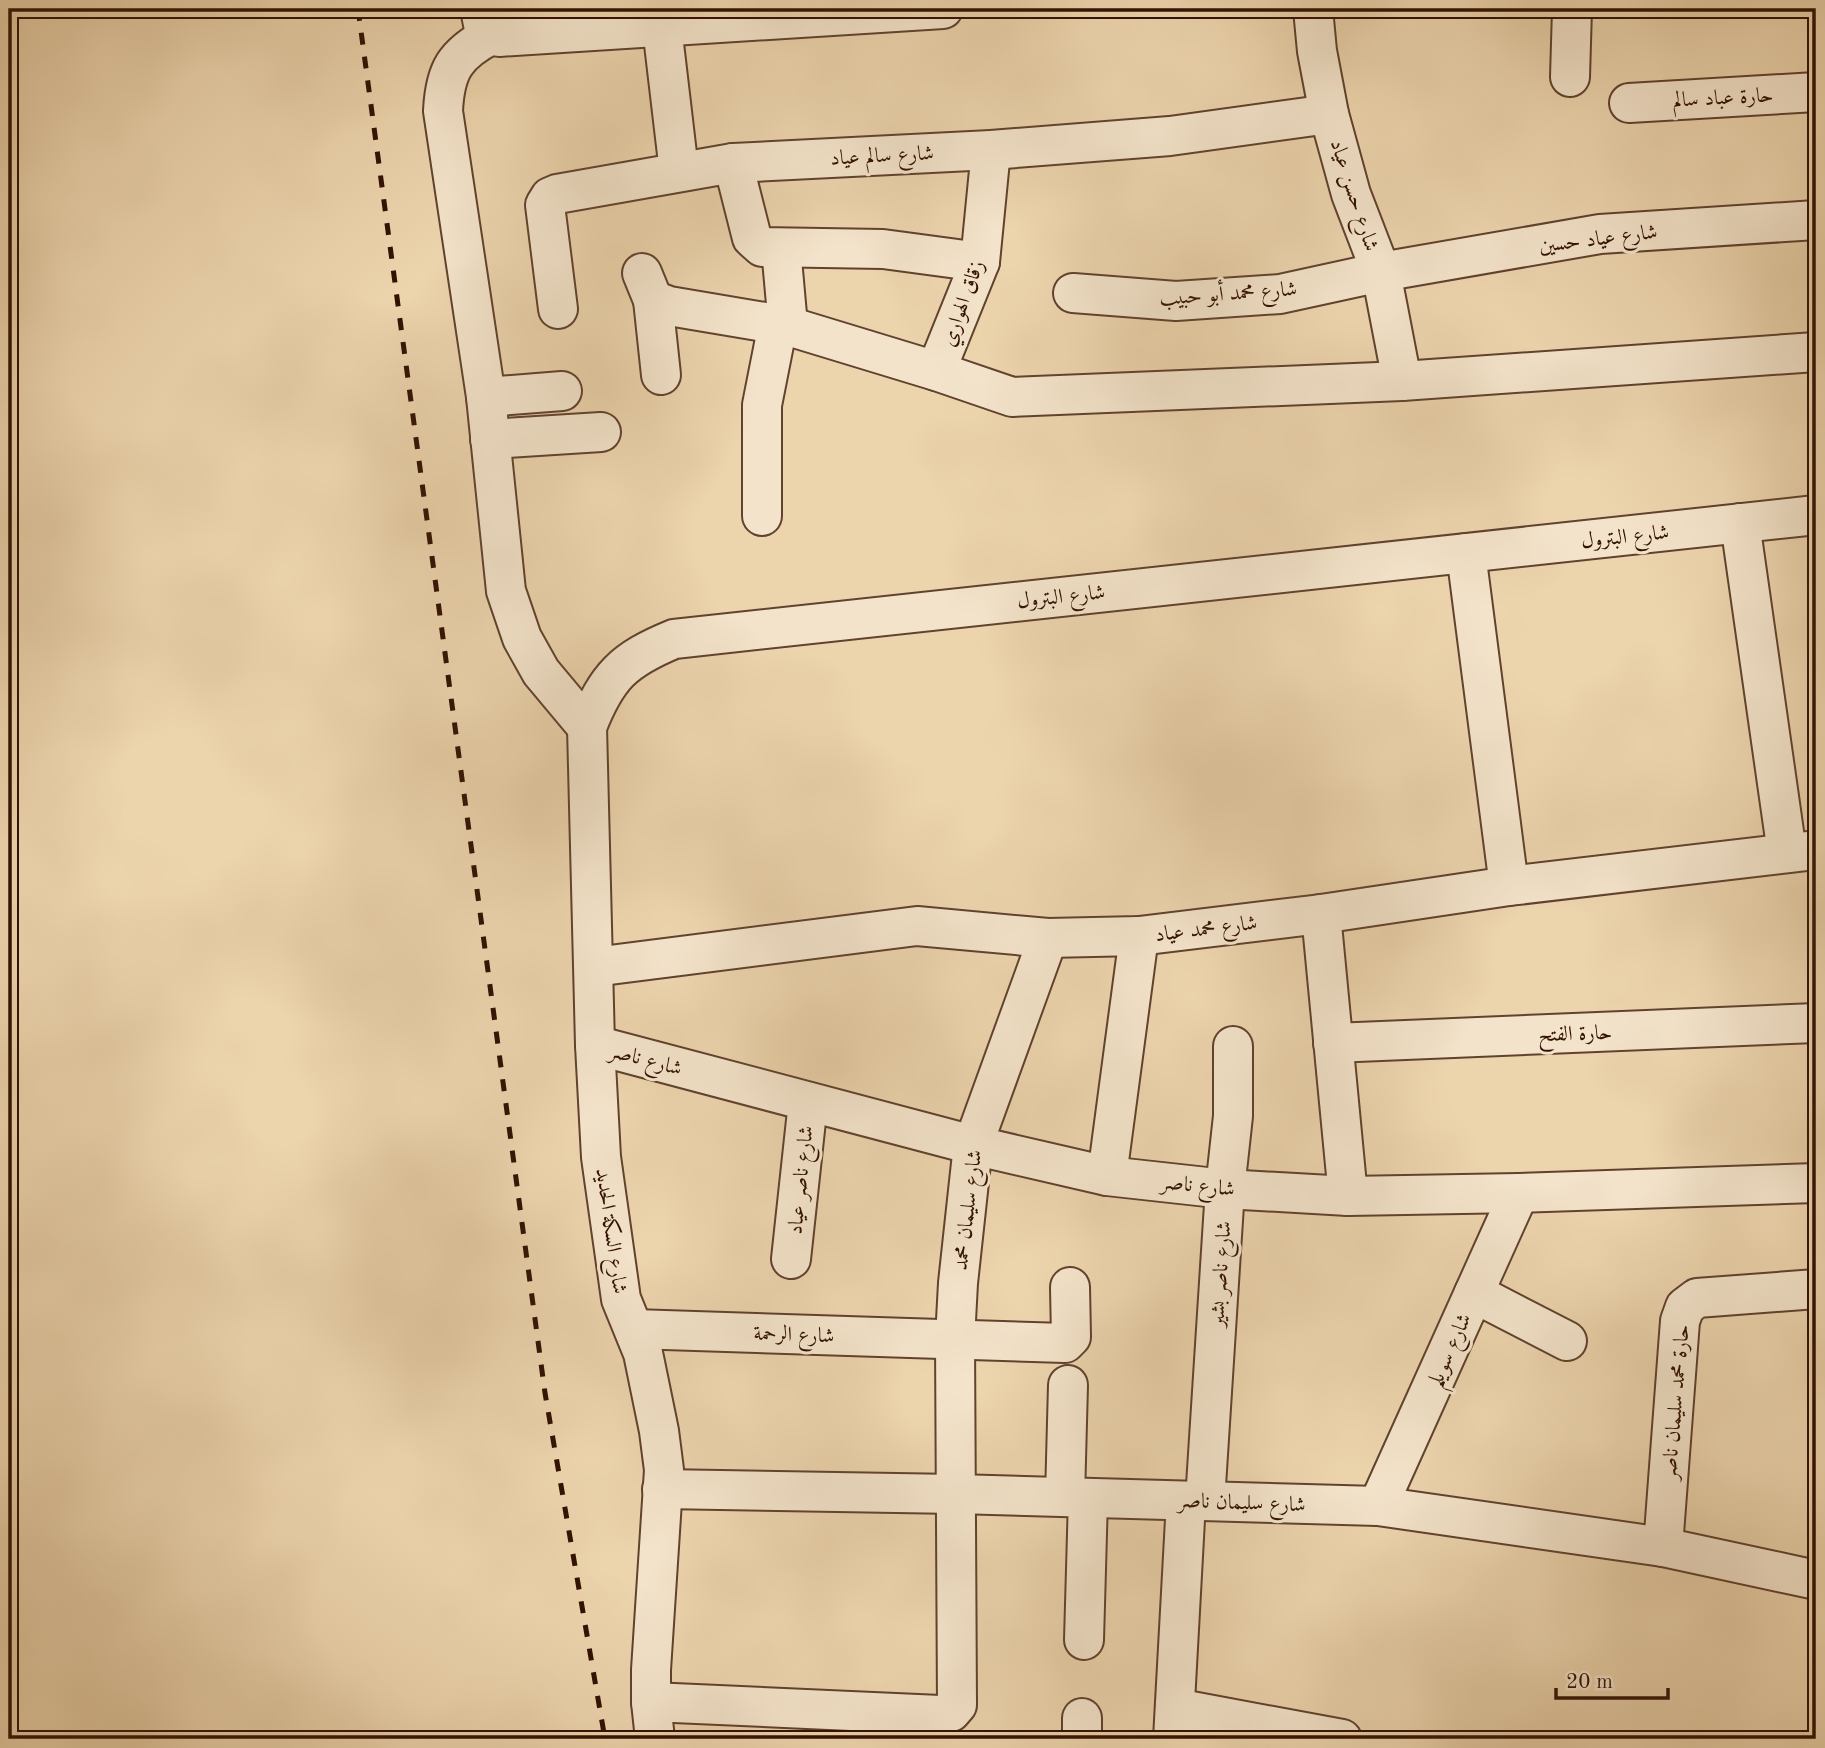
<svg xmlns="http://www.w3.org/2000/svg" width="1825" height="1748" viewBox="0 0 1825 1748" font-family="'Old Standard TT',Amiri,serif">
<rect width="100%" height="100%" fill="#ecd4ad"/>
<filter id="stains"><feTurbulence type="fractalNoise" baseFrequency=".00286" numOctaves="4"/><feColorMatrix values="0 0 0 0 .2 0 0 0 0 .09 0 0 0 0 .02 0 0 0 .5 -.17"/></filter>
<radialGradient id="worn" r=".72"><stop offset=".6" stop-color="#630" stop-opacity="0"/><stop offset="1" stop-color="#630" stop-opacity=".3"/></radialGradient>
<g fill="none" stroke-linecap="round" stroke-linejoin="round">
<defs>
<g id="street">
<path d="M480,9L484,29L499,37L943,9"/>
<path d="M662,9V27L679,171"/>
<path d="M1313,9L1317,51L1329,114L1351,194L1381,272L1402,381"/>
<path d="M491,35C455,54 445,70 443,111L486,397L506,591L522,638L541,672L587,727"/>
<path d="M1570,77L1572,9"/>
<path d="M1629,103L1816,92"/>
<path d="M733,163L752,238L762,247L883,249L980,262"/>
<path d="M781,248L788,326"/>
<path d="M642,273L653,300L669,306L788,326L936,371L1012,397L1402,381L1816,352"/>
<path d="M1073,293L1176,301L1280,294L1381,272L1600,234L1816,220"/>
<path d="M653,300L661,375"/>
<path d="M558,309L545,205L550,197L557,194L733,163L991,150L1170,136L1329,114"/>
<path d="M936,371L980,262L991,150"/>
<path d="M486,397L562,391"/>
<path d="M490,439L601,432"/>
<path d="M762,516V405L778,324"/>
<path d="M1740,523L1787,853"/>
<path d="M1466,553L1509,886"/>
<path d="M1321,914L1348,1196"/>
<path d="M594,967L917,926L1048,938L1139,936L1321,914L1509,886L1816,850"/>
<path d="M1333,1043L1816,1023"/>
<path d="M595,1045L973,1145L1107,1176L1225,1189L1348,1196L1519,1193L1816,1183"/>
<path d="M1107,1176L1139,936"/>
<path d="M791,1259L808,1102"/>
<path d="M1474,1293L1567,1341"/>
<path d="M634,1329L1065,1343L1071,1337L1070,1287"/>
<path d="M662,1489L956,1494L1378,1506L1663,1547L1816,1580"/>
<path d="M1065,1497L1068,1385"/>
<path d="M1205,1501L1225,1189L1233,1116V1046"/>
<path d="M1378,1506L1519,1193"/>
<path d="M1663,1547L1680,1321L1685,1307L1697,1298L1816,1289"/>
<path d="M1084,1640L1088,1498"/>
<path d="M651,1702L940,1715L951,1712L957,1705L955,1339L958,1283L973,1145L1048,938"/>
<path d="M1175,1708L1342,1739"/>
<path d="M1082,1718V1739"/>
<path d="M655,1739L651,1702V1670L664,1470L659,1431L643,1353L621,1299L601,1157L595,1045L587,727C607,676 623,660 674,639L1816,515"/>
<path d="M1173,1739L1186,1501"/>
</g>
</defs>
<!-- street casing -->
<use href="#street" stroke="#60422e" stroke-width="42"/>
<!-- street -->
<use href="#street" stroke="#f3e3ca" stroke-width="38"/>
<!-- rail -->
<path stroke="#321103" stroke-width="5" stroke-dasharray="12 12" stroke-linecap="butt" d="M358,9L545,1393L605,1739"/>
</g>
<g text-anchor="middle" stroke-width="6" stroke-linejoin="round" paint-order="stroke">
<!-- street labels -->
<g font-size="21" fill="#321103" stroke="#f3e3ca">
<text transform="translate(1723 97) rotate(-3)" y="7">حارة عباد سالم</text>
<text transform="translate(882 155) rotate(-3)" y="7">شارع سالم عياد</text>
<text transform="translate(1355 195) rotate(72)" y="7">شارع حسن عياد</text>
<text transform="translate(1598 238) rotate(-7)" y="7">شارع عياد حسين</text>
<text transform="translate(1228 293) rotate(-4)" y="7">شارع محمد أبو حبيب</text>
<text transform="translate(962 303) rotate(-70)" y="7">زقاق الهواري</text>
<text transform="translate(1625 536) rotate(-6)" y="7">شارع البترول</text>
<text transform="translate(1061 596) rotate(-6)" y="7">شارع البترول</text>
<text transform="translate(1206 928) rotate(-7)" y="7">شارع محمد عياد</text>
<text transform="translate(1575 1033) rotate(-2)" y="7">حارة الفتح</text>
<text transform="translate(646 1059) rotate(15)" y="7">شارع ناصر</text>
<text transform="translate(800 1180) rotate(-84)" y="7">شارع ناصر عياد</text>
<text transform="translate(1198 1185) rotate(6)" y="7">شارع ناصر</text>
<text transform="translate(967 1210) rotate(-83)" y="7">شارع سليمان محمد</text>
<text transform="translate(612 1231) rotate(82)" y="7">شارع السكة الحديد</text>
<text transform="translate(1220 1274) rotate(-86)" y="7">شارع ناصر بشير</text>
<text transform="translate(794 1334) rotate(2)" y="7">شارع الرحمة</text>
<text transform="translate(1449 1350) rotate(-66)" y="7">شارع سويلم</text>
<text transform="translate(1675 1402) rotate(-85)" y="7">حارة محمد سليمان ناصر</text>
<text transform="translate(1242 1502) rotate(2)" y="7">شارع سليمان ناصر</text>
</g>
</g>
<!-- margin -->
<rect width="1825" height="1748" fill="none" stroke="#ecd4ad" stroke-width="35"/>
<rect x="10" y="10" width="1804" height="1727" fill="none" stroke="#321103" stroke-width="3.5"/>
<rect x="18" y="18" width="1790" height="1713" fill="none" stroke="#321103" stroke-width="2"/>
<!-- scale -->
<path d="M1556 1688v10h112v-10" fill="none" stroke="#321103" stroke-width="3.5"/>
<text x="1566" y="1688" font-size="21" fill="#321103" stroke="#f3e3ca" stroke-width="5" paint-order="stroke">20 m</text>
<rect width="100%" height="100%" filter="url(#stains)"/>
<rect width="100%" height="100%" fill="url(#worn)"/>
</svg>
